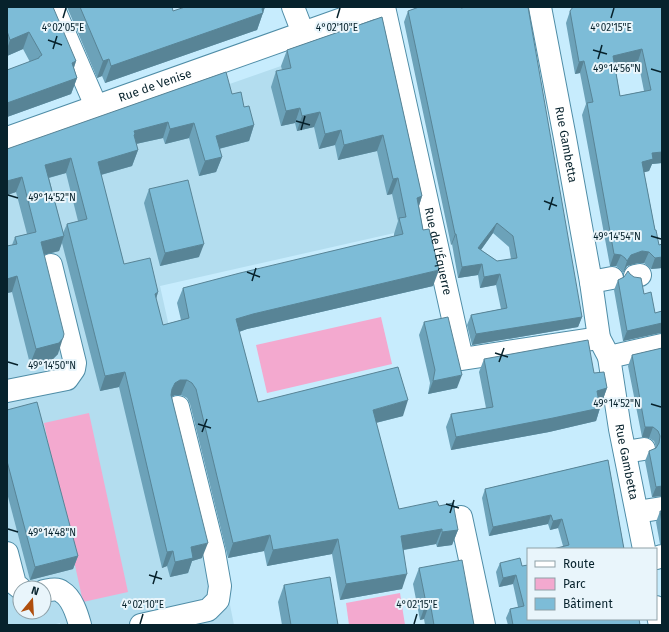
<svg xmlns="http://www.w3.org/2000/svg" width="669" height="632" viewBox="0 0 669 632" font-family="'Fira Sans',sans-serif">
<rect width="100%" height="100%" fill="#c7ecfd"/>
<!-- built -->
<path fill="#b3ddef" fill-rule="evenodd" d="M281,66L333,123L399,129L421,227L160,286L221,560L234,625H60V623L52,625H7V162ZM20,588H44V612H20Z"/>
<!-- green -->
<g fill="#f3a9cf">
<path d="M381,317L392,364L267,393L256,345Z"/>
<path d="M89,413L128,592L83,602L44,423Z"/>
<path d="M400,593L405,625H349L346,603Z"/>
</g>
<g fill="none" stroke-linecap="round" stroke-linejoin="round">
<defs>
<g id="minor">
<path d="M53,7L96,106"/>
<path d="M293,7L303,33"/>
<path id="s1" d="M384,7L462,359L599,338"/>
<path id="s2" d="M540,7L565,138L591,282L599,338L609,357L620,429L644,549"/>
<path id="s3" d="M7,138L376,7"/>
<path d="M635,276L640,275"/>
<path d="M591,282L612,278"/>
<path d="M609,357L662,345"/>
<path d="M7,391L67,379L74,369L75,363L51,265"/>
<path d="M625,452L644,449"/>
<path d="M637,512L662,508"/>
<path d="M461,517L484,625"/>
<path d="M7,553L15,584L20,588"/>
<path d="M656,558L662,556"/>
<path d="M44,591C50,590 57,588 62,592C72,598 77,614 80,625"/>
<path d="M656,607L660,625"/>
<path d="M141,625L208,610L218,600L220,586L214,552L178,407"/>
</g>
</defs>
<!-- minor casing -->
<use href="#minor" stroke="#4f8da7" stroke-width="24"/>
<!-- minor -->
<use href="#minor" stroke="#fff" stroke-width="22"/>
</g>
<!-- wall -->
<g fill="#6ca2b9" fill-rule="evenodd">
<path d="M7,7L76,61L74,68L77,78L71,94L7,117V70L30,62L23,49L7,56Z"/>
<path d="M67,7H172L173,11L265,7L257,30L105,83L102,76L97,78Z"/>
<path d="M662,7V163L652,164L649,171L644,172L655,230L659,245L662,244V268L651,269L644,263H638L627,266L623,273L621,270L616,266H610L582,115L586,104L580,73L575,74L566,23L570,11ZM638,61L644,91L620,96L615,66Z"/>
<path d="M408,11L582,317L578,327L472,345L467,325L471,315L501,309L496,285L480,288L478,275L458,278L452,244L451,245L404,22ZM493,233L509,247L511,259L497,261L481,250Z"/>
<path d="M382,17L422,196L419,206L433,286L247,329L239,332L258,402L403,416L376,423L399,509L439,506L458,530L452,545L437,547L436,544L404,550L402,589L340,600L332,554L267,566L264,551L228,558L190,404L187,398L181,395H175L172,397L202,558L192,561L188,573L170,577L167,566L162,568L119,387L100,391L62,243L59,251L44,255L58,354L53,359L30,364L12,292L7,293V246L12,245L15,237L27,234L16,192L7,195V149L232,94L244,107L254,125L249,141L219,149L222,157L216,172L199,176L189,138L165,144L163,138L136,144L138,150L132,166L101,175L124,264L158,292L156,299L163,325L181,320L177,303L183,288L394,236V234L398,221L392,194L387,195L377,151L338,160L335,145L319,149L314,127L297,131L295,123L281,126L271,87L276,71L282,70L281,66L287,50ZM66,173L78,221L67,224L63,233L49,178Z"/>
<path d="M149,189L199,257L160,266L144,203Z"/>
<path d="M630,274L644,294L655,313L662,311V333H660L623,341L614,290L618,280Z"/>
<path d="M424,322L457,388L428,394L430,383L419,335Z"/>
<path d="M662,348V496L652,497L645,461L649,451L656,448V447L654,441L649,438L642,437L628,366L632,355Z"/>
<path d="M484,359L594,373L607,388L602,402H599L600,408L596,421L549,432L451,450L446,427L451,414L486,408L479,372Z"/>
<path d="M7,410L78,556L73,569L30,580L7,493Z"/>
<path d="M608,460L624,549L563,546L558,528L550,530L548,524L489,536L482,498L485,489Z"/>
<path d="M660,511H662V544H660L656,522Z"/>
<path d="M500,563L522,566L640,625H508L506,618L510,609L518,607L513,584L499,587L496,572Z"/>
<path d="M419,568L474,625H425L424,619L420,620L413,584Z"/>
<path d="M284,585L338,625H282L278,602Z"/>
</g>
<!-- shaded-wall -->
<g fill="#588496">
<path d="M263,7H265L257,30L105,83L111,66L262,9Z"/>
<path d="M29,32L23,49L7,56V49L10,40Z"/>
<path d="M642,49L638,61L608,68L613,56Z"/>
<path d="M109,59L102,76L97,78L103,61Z"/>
<path d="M76,61L70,78L72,63Z"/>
<path d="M584,61L580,73L575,74L579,62Z"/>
<path d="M77,78L71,94L7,117V103Z"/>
<path d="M300,108L295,123L281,126L286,111Z"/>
<path d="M320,112L314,127L297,131L302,116Z"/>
<path d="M168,122L163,138L131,145L134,131Z"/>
<path d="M194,123L189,138L165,144L170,129Z"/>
<path d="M254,125L249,141L210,151L216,136Z"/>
<path d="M341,130L335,145L319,149L325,134Z"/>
<path d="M383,135L377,151L338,160L344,145Z"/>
<path d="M138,150L132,166L93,177L98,162Z"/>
<path d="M662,152V163L652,164L649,171L638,174L642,162L652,153Z"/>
<path d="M222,157L216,172L199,176L205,161Z"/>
<path d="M71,158L66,173L40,180L45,165Z"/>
<path d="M22,177L16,192L7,195V181Z"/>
<path d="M398,178L392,194L387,195L393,179Z"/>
<path d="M422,196L417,212V198Z"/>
<path d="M497,223L493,233L475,258L478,248Z"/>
<path d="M455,234H456L452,244L451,245Z"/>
<path d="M64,236L59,251L35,257L41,242Z"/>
<path d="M204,244L199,257L160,266L165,253Z"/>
<path d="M642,251L649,252L644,263H638L627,266L623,273L627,261L631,255Z"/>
<path d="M614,254L621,255L616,266H610Z"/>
<path d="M662,257V268L651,269L655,258Z"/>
<path d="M482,264L478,275L458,278L462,267Z"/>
<path d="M439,270L433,286L247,329L230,335L236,319L253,314Z"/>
<path d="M500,274L496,285L480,288L484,277Z"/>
<path d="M17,276L12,292L7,293V279Z"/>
<path d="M158,292L153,308L155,294Z"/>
<path d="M582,317L578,327L472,345L476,334Z"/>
<path d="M662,323V333H660L623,341L627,331Z"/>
<path d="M63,338L58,354L53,359L30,364L36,349Z"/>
<path d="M125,372L119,387L100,391L105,376Z"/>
<path d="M462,375L457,388L428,394L433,381Z"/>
<path d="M180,380H187L181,395H175L169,398L172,389L175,383Z"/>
<path d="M607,388L602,402L593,404L597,391Z"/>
<path d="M408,400L403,416L367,425L373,410Z"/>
<path d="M600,408L596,421L549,432L451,450L456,437Z"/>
<path d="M645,427H653L649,438L642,437Z"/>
<path d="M662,486V496L652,497L656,487Z"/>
<path d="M551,515L548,524L489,536L493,527Z"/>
<path d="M562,519L558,528L550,530L553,521Z"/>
<path d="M442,529L436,544L396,551L401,536Z"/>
<path d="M458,530L452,545L437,547L442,532Z"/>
<path d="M270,535L264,551L228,558L233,543Z"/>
<path d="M338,539L332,554L267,566L273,550Z"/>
<path d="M208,543L202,558L192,561L188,573L170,577L175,562L191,547Z"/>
<path d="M173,551L167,566L162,568L167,552Z"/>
<path d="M78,556L73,569L30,580L35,567Z"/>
<path d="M407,574L402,589L340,600L346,584Z"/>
<path d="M516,575L513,584L499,587L503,578Z"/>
<path d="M430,602L424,619L420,620L426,603Z"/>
</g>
<!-- building -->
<g fill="#7dbcd7" stroke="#588496" fill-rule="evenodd">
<path d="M7,7H53L76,61L72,63L77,78L7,103V70L39,58V57L42,55L29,32L10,40L7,31Z"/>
<path d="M80,7H172L173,11L185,7H263L262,9L263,13L111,66L109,59L103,61Z"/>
<path d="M419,7H461V8L466,7H528L582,317L476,334L471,315L507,308L500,274L484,277L482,264L462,267L456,234H455L408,11ZM497,223L513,236L517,258L497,261L478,248Z"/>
<path d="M573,7H662V152L652,153L653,159L642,162L655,230H656L659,245L662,244V257L655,258L649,252L642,251L631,255L627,261L625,258L621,255L614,254L587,103L593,102L584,61L579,62L570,11ZM642,49L651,90L620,96L613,56Z"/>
<path d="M382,17L422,196L417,198L423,230L429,229L439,270L253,314L236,319L258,402L398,367L408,400L373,410L399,509L437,501L439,506L453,503L458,530L442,532V529L401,536L407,574L346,584L338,539L273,550L270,535L233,543L196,389L192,383L187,380H180L175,383L172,389L171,395L208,543L191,547L193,558L175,562L173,551L167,552L125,372L105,376L67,224L87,219L71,158L45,165L64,236L41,242L64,334L63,338L59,343L36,349L17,276L7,279V246L17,244L15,237L36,232L22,177L7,181V149L226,72L232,94L241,92L244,107L249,106L254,125L216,136L222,157L205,161L194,123L170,129L168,122L134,131L135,134L134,135L138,150L98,162L124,264L150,258L158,292L155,294L163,325L189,318L183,288L240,273L403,234L399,218L406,217L398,178L393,179L383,135L344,145L341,130L325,134L320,112L302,116L300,108L286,111L276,71L291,68L287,50Z"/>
<path d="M188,180L204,244L165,253L149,189Z"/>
<path d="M628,271L630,274L634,277L641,278L644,294L651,292L655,313L662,311V323L627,331L618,280L624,277Z"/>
<path d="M448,317L462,375L433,381L435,370L424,322Z"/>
<path d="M588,340L594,373L604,372L607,388L597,391L600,408L553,418L456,437L451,414L493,407L484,359Z"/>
<path d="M662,348V486L656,487L649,451L656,448L659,443L660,436L658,431L653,427H645L632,355Z"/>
<path d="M37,402L78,556L35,567L7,461V410Z"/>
<path d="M608,460L624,549H553L569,545L562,519L553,521L551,515L493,527L485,489Z"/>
<path d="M660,511H662V523Z"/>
<path d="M520,558L522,566L528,565V619H639L640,625H513L510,609L524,606L516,575L503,578L500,563Z"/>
<path d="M462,560L474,625H434L430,602L426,603L419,568Z"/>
<path d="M330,577L338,625H291L284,585Z"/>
</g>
<!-- ticks -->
<path fill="none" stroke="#07222c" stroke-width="1.5" d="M63,18L66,8M337,18L340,8M611,18L614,8M48,40L62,45M53,49L57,36M593,50L607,54M598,59L602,45M651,69L661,72M296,121L310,125M301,130L305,116M8,195L18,198M544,201L557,206M549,210L553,197M651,236L661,239M247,272L260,277M252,281L256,268M495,353L508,357M8,362L18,365M499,362L504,348M651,404L661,407M198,424L211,428M202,432L207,419M446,504L459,508M450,513L454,500M8,529L18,532M149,575L162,579M153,584L157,571M140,624L143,614M414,624L417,614"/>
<g text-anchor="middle" stroke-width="4" stroke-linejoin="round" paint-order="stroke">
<!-- street labels -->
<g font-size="12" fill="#07222c" stroke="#e9f5fb">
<text dy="4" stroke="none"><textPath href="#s3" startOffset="157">Rue de Venise</textPath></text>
<text dy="4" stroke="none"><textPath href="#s2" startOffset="140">Rue Gambetta</textPath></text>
<text dy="4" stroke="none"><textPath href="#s1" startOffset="250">Rue de l'Équerre</textPath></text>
<text dy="4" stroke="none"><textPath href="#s2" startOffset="464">Rue Gambetta</textPath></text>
</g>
</g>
<g font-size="10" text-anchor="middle" fill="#07222c" stroke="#e9f5fb" stroke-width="4" stroke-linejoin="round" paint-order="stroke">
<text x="63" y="31">4°02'05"E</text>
<text x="337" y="31">4°02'10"E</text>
<text x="611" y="31">4°02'15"E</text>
<text x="617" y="72">49°14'56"N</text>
<text x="52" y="201">49°14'52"N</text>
<text x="617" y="240">49°14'54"N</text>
<text x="52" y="369">49°14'50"N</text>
<text x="617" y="407">49°14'52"N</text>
<text x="52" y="536">49°14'48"N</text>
<text x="143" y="608">4°02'10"E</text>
<text x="417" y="608">4°02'15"E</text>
</g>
<!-- border -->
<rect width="669" height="632" fill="none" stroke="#07222c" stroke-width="16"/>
<!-- legend -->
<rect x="527" y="548" width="130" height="72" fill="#e9f5fb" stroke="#8fa1a8"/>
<rect x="535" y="561" width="20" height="6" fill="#ffffff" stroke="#8fa1a8"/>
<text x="563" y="568" font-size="12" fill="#07222c">Route</text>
<rect x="535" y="578" width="20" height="12" fill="#f3a9cf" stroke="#8fa1a8"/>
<text x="563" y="588" font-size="12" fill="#07222c">Parc</text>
<rect x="535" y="598" width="20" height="12" fill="#7dbcd7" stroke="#8fa1a8"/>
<text x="563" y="608" font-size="12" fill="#07222c">Bâtiment</text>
<!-- north arrow -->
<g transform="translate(32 600) rotate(18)"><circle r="19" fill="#e9f5fb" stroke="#8fa1a8"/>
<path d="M0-3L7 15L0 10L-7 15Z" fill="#af4e0d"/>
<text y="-6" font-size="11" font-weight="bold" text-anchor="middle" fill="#07222c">N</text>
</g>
</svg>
